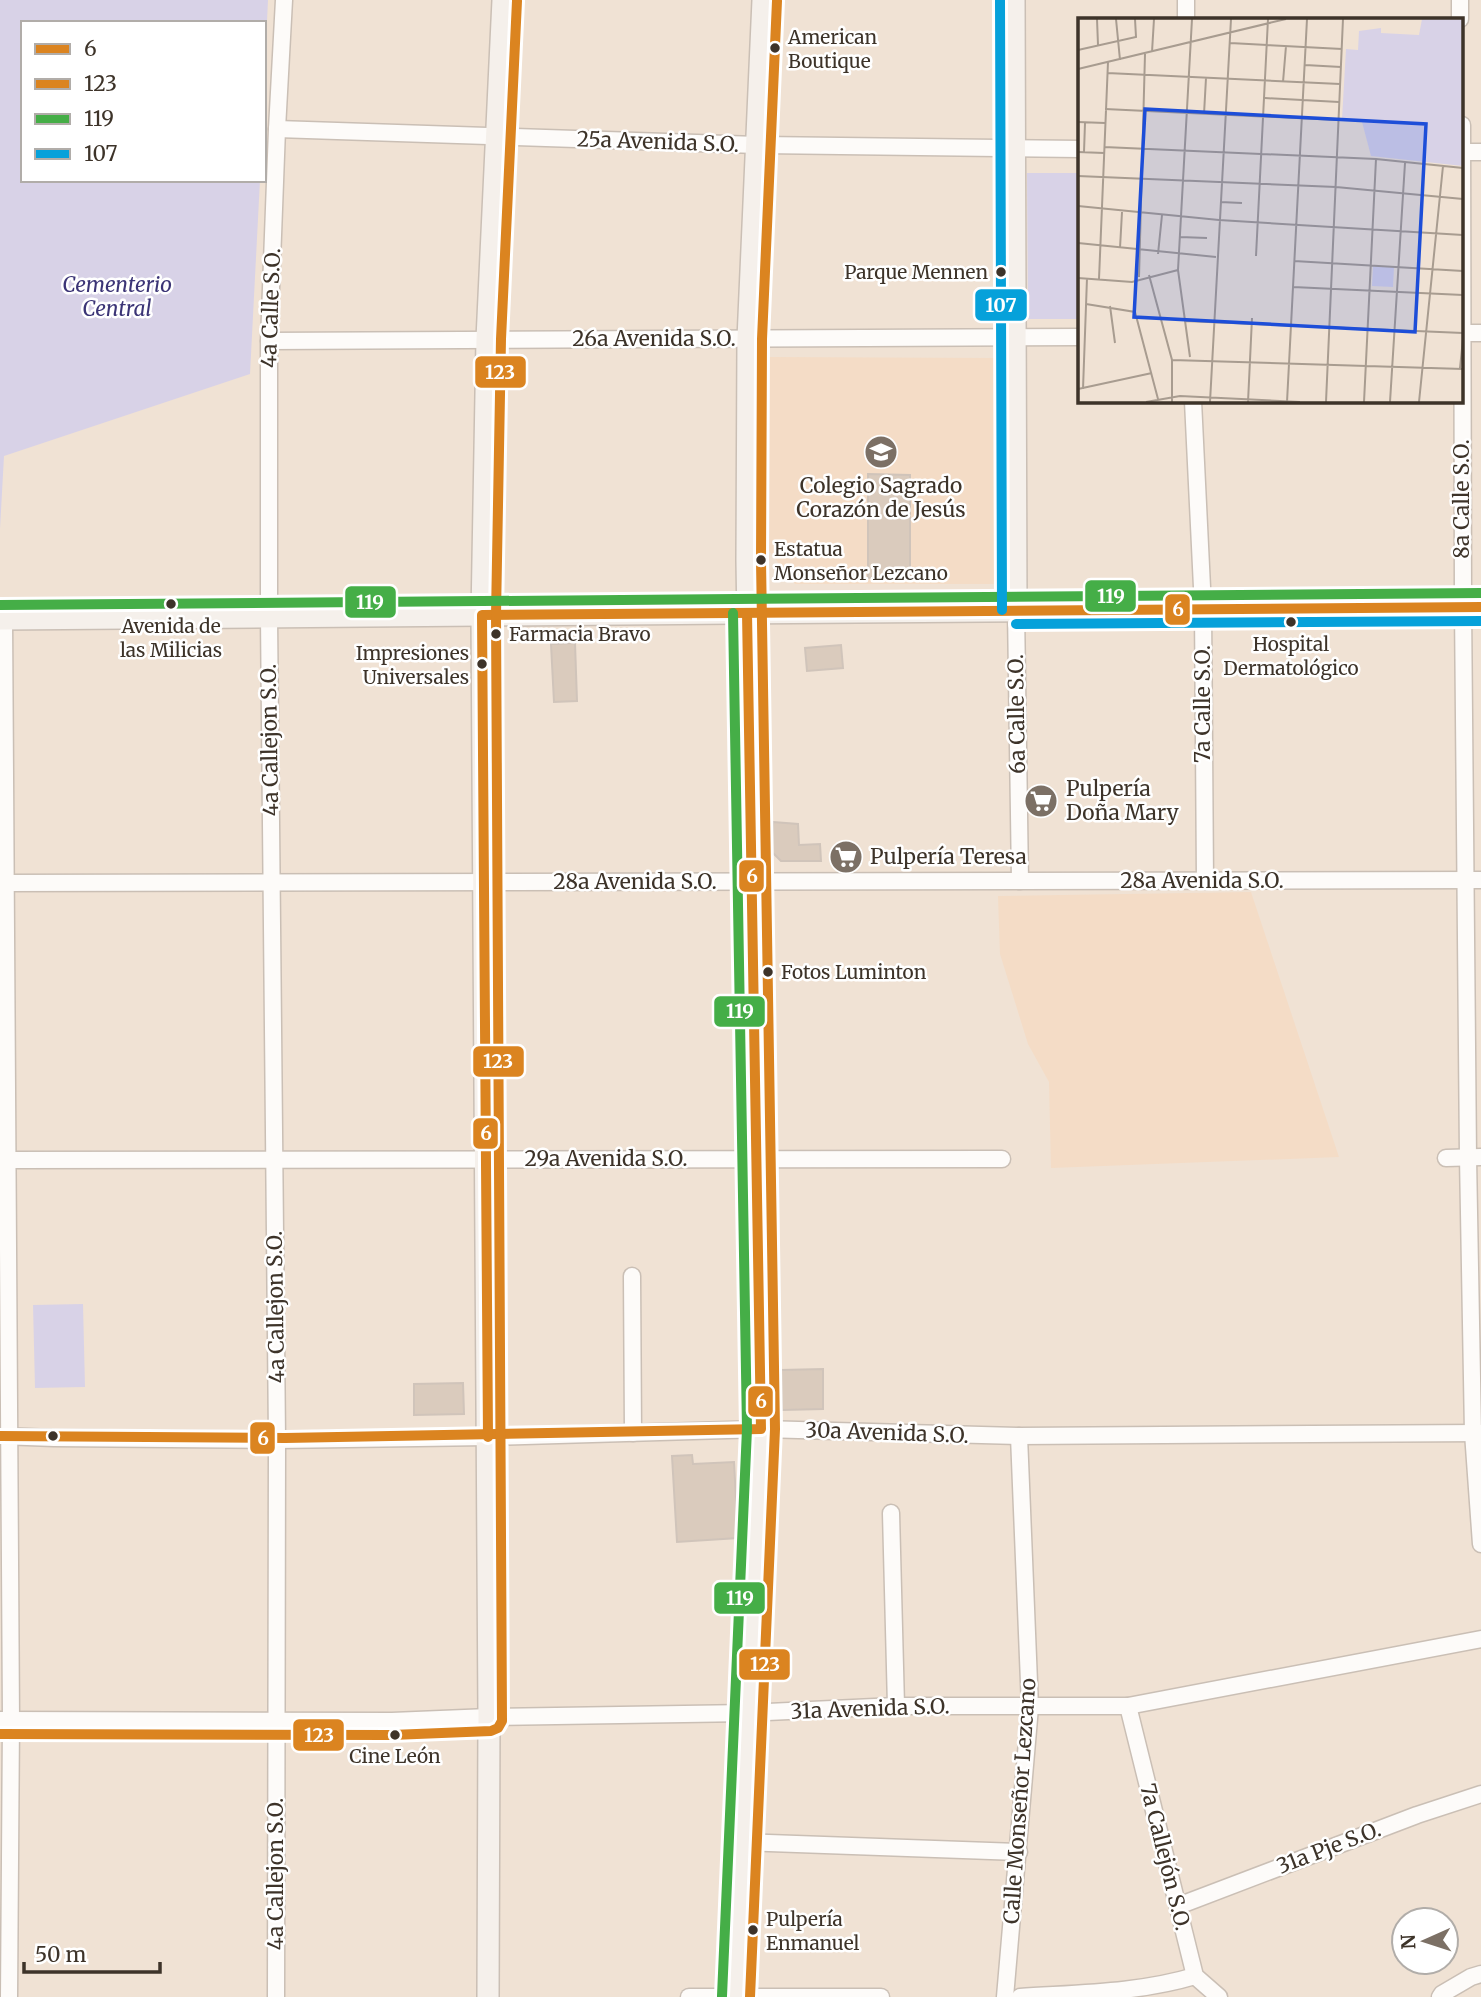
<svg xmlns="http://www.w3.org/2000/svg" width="1481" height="1997" viewBox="0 0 1481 1997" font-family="Merriweather,serif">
<rect width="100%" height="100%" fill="#f0e2d4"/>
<!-- built -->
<g fill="#f4dcc6">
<path d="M766,357L997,358L996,584H795L766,547Z"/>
<path d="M1251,892L1339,1157L1051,1168L1049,1082L1028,1044L1000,954L998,896Z"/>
</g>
<!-- green -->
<g fill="#d8d2e7">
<path d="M0,0H268L264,85V23H23V180H260L250,374L4,456L0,529Z"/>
<path d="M1027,173H1080V319H1028Z"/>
<path d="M83,1304L85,1387L35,1388L33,1305Z"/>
</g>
<!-- building -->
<g fill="#dacbbd" stroke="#d0c4ba" stroke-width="2">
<path d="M868,474L910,475V575L868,578Z"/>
<path d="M575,643L577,701L554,702L551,644Z"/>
<path d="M841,645L843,668L807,671L805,648Z"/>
<path d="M773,822L798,824L799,845L820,844L821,861H781L772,852Z"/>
<path d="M823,1369V1409L782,1410L781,1370Z"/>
<path d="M463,1383L464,1414L414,1415V1384Z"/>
<path d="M692,1455L693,1464L734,1462L738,1538L677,1542L672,1456Z"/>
</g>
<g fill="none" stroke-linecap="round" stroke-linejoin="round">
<defs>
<g id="street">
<path d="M1186,0V19"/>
<path d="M1460,0V19"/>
<path d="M1462,125L1463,606L1468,1157L1473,1433L1481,1544"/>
<path d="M277,129L757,145L1080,149"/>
<path d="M1462,152H1481"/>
<path d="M1462,333H1481"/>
<path d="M269,341L1080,337"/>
<path d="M1193,401L1203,608L1205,881"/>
<path d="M1016,610L1020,881"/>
<path d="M4,619L11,1720L9,1997"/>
<path d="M0,883L1481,880"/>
<path d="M1446,1158L1481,1157"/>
<path d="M0,1160L1002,1159"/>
<path d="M632,1276L633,1433"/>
<path d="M0,1436L54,1438L277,1440L488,1437L761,1429L1019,1436L1481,1433"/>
<path d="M891,1513L896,1706"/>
<path d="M1128,1706L1195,1976L1219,1997"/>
<path d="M0,1720L392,1721L489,1717L748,1713L896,1706H1128L1481,1639"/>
<path d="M743,1842L1019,1852"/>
<path d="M1178,1906L1417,1815L1481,1794"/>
<path d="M276,1997L277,1440L269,617V341L277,129L284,0"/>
<path d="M689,1997H881"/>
<path d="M1005,1997L1030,1707L1019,1436"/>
<path d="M1020,1997C1079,1993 1138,1993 1195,1976"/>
<path d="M1440,1997L1442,1994L1471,1977L1481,1974"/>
</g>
<g id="secondary">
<path d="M1014,0L1016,610"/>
<path d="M0,619L1481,607"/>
<path d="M488,1997L489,1717L482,615L487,339L503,0"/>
<path d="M736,1997L761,1429L747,561L748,339L763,0"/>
</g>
</defs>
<!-- street casing -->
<use href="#street" stroke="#cabfb5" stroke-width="19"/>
<!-- secondary casing -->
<use href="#secondary" stroke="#cabfb5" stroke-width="24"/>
<!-- street -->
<use href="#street" stroke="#fdfbf9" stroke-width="16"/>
<!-- secondary -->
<use href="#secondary" stroke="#f5f0eb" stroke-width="21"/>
<defs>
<g id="bus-1">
<path d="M0,1436L285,1438L761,1429L747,613"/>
<path d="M488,1437L482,615L1481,607"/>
</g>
<g id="bus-2">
<path d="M0,1734L392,1735L491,1731L498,1728L502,1721L496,615L501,339L517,1"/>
<path d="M750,1997L775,1429L761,561L762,339L777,1"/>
</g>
<g id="bus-3">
<path d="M0,605L1481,593"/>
<path d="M722,1996L747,1429L733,613"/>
</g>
<g id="bus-4">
<path d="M1000,0L1002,610"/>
<path d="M1016,624L1481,621"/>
</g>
</defs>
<!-- bus-1 casing -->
<use href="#bus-1" stroke="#fff" stroke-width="16"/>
<!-- bus-2 casing -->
<use href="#bus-2" stroke="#fff" stroke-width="16"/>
<!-- bus-3 casing -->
<use href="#bus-3" stroke="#fff" stroke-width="16"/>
<!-- bus-4 casing -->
<use href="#bus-4" stroke="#fff" stroke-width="16"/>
<!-- bus-1 -->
<use href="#bus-1" stroke="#db8420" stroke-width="10"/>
<!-- bus-2 -->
<use href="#bus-2" stroke="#db8420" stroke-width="10"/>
<!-- bus-3 -->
<use href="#bus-3" stroke="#45ae47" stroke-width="10"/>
<!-- bus-4 -->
<use href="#bus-4" stroke="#06a1da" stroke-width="10"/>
</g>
<!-- icons -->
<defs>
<symbol id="school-disc" viewBox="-11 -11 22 22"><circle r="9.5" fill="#7c7065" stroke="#fff"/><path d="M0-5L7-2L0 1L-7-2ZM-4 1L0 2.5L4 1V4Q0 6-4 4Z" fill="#fff"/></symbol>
<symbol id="supermarket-disc" viewBox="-11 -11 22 22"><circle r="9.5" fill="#7c7065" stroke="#fff"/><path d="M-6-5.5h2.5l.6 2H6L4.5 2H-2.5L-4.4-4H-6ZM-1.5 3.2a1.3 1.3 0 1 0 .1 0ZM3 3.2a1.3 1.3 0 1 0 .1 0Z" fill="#fff"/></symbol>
</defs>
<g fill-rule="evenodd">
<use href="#school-disc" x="862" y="433" width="38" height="38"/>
<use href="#supermarket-disc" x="1022" y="782" width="38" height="38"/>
<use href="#supermarket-disc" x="827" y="838" width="38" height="38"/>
</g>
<!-- markers -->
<g fill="#3d3329" stroke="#fff" stroke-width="2.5">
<circle cx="775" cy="48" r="6"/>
<circle cx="1001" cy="272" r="6"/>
<circle cx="761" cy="560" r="6"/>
<circle cx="171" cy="604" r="6"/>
<circle cx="1291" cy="622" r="6"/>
<circle cx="496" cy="634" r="6"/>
<circle cx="482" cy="664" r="6"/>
<circle cx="768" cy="972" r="6"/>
<circle cx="53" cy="1436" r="6"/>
<circle cx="395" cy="1735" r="6"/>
<circle cx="753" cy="1930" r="6"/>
</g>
<g text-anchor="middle" stroke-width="5" stroke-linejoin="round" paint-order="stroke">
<!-- bus labels -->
<g font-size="19" fill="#3d3329" stroke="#fff" text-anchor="start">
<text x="788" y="44">American<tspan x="788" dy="24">Boutique</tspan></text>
<text x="988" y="279" text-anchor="end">Parque Mennen</text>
<text x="774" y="556">Estatua<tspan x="774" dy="24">Monseñor Lezcano</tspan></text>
<text x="171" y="633" text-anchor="middle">Avenida de<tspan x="171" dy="24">las Milicias</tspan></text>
<text x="509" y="641">Farmacia Bravo</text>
<text x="1291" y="651" text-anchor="middle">Hospital<tspan x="1291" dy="24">Dermatológico</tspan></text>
<text x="469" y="660" text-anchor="end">Impresiones<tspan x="469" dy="24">Universales</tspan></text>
<text x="781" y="979">Fotos Luminton</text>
<text x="395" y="1763" text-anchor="middle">Cine León</text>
<text x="766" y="1926">Pulpería<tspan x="766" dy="24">Enmanuel</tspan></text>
</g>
<!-- street labels -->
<g font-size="21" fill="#3d3329" stroke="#fff">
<text transform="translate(658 142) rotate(2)" y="7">25a Avenida S.O.</text>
<text transform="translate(271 308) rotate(-88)" y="7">4a Calle S.O.</text>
<text x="654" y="346">26a Avenida S.O.</text>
<text transform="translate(1462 499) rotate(-90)" y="7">8a Calle S.O.</text>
<text transform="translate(1203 704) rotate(-90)" y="7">7a Calle S.O.</text>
<text transform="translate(1017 714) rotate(-91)" y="7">6a Calle S.O.</text>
<text transform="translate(270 740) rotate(-91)" y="7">4a Callejon S.O.</text>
<text x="1202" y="888">28a Avenida S.O.</text>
<text x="635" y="889">28a Avenida S.O.</text>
<text x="606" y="1166">29a Avenida S.O.</text>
<text transform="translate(276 1307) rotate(-91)" y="7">4a Callejon S.O.</text>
<text transform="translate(887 1433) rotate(2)" y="7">30a Avenida S.O.</text>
<text transform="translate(870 1709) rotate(-2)" y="7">31a Avenida S.O.</text>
<text transform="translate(1020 1801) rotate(-86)" y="7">Calle Monseñor Lezcano</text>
<text transform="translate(1329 1848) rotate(-21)" y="7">31a Pje S.O.</text>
<text transform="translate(1165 1857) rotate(76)" y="7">7a Callejón S.O.</text>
<text transform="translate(276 1874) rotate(-90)" y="7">4a Callejon S.O.</text>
</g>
<!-- park labels -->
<g font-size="21" font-style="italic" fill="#3b3476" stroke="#fff">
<text x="117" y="292">Cementerio<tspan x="117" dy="24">Central</tspan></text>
</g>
<!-- poi labels -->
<g font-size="21" fill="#3d3329" stroke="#fff" text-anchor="start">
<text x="881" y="493" text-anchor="middle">Colegio Sagrado<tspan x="881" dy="24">Corazón de Jesús</tspan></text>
<text x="1066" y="796">Pulpería<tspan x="1066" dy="24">Doña Mary</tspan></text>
<text x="870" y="864">Pulpería Teresa</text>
</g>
</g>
<!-- overview -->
<g transform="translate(1078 18)">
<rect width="385" height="385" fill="#f0e2d4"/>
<path d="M344,1H385V148L293,138L284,104L264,101L268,31L280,32L281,13L303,10V15L341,17ZM295,248L316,249L315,269L294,268Z" fill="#d8d2e7"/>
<path fill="none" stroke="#a89c90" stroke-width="2" d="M19,1L20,27M38,1L42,42M152,25L264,31M0,32L58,19L57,1M74,34L76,1M227,47L263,49M0,51L208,1M29,55L262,66M205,64L208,28M187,80L261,84M27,91L260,102M126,96L128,60M0,104L27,105M26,129L298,141L385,150M0,134L26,135M6,134L7,105M0,158L258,169L385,181M142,184L164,185M0,188L141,202L385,217M102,219L129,220M0,225L138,239M42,230L44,194M80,236L84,197M178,238L190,1M216,243L385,253M71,257L94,342V384M61,259L67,36M0,260L54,264L100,252M21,261L30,44M215,269L385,277M8,286L57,294L80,381M32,288L37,325M107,303L385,315M112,339L100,252L114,1M94,342L385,351M382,350L385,321M0,371L74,355M5,371L9,260M68,384L102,378L222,384M132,384L153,1M170,384L174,300M209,384L229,1M248,384L265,1M286,384L298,141M312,384L327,145M341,384L365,148"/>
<path fill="#1d4ed8" fill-opacity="0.15" stroke="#1d4ed8" stroke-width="3.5" d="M67,91L348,106L337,314L56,299Z"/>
<rect width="385" height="385" fill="none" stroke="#3d3329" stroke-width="3.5"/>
</g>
<g stroke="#fff" stroke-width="2.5">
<rect x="974" y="288" width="54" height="34" rx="7" fill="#06a1da"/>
<rect x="474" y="355" width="53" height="34" rx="7" fill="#db8420"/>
<rect x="1084" y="579" width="53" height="34" rx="7" fill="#45ae47"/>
<rect x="344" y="585" width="53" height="34" rx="7" fill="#45ae47"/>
<rect x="1164" y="593" width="27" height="33" rx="7" fill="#db8420"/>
<rect x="738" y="859" width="27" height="34" rx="7" fill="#db8420"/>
<rect x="713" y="995" width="53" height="33" rx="7" fill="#45ae47"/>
<rect x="472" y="1045" width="53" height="33" rx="7" fill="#db8420"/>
<rect x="472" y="1117" width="27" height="33" rx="7" fill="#db8420"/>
<rect x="747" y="1385" width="27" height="33" rx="7" fill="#db8420"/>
<rect x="249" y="1421" width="27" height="34" rx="7" fill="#db8420"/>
<rect x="713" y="1581" width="53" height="34" rx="7" fill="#45ae47"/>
<rect x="738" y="1648" width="53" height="33" rx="7" fill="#db8420"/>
<rect x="292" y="1718" width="53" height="34" rx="7" fill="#db8420"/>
</g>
<g font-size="19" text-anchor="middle" font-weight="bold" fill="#fff">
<text x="1001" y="312">107</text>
<text x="500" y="379">123</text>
<text x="1111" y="603">119</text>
<text x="370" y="609">119</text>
<text x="1178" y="616">6</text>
<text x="752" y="883">6</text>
<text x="740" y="1018">119</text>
<text x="498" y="1068">123</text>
<text x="486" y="1140">6</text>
<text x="761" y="1408">6</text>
<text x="263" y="1445">6</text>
<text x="740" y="1605">119</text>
<text x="765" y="1671">123</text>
<text x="319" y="1742">123</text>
</g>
<!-- legend -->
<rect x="21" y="21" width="245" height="161" fill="#ffffff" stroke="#b1ada9" stroke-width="2"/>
<rect x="35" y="44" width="35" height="10" fill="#db8420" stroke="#b1ada9" stroke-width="2"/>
<text x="84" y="56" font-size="21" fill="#3d3329">6</text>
<rect x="35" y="79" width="35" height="10" fill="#db8420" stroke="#b1ada9" stroke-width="2"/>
<text x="84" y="91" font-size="21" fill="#3d3329">123</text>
<rect x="35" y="114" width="35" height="10" fill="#45ae47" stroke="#b1ada9" stroke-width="2"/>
<text x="84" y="126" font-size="21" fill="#3d3329">119</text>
<rect x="35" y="149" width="35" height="10" fill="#06a1da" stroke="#b1ada9" stroke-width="2"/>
<text x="84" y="161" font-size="21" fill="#3d3329">107</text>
<!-- north arrow -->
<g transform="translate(1425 1941) rotate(267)"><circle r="33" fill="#ffffff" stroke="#b1ada9" stroke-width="2"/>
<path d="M0-5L12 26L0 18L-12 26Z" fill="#7c7065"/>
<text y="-10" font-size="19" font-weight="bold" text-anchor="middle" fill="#3d3329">N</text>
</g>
<!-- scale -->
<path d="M24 1962v10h136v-10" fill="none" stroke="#3d3329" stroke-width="3.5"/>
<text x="35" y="1962" font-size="21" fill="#3d3329" stroke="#ffffff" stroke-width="5" paint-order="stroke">50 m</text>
</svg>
